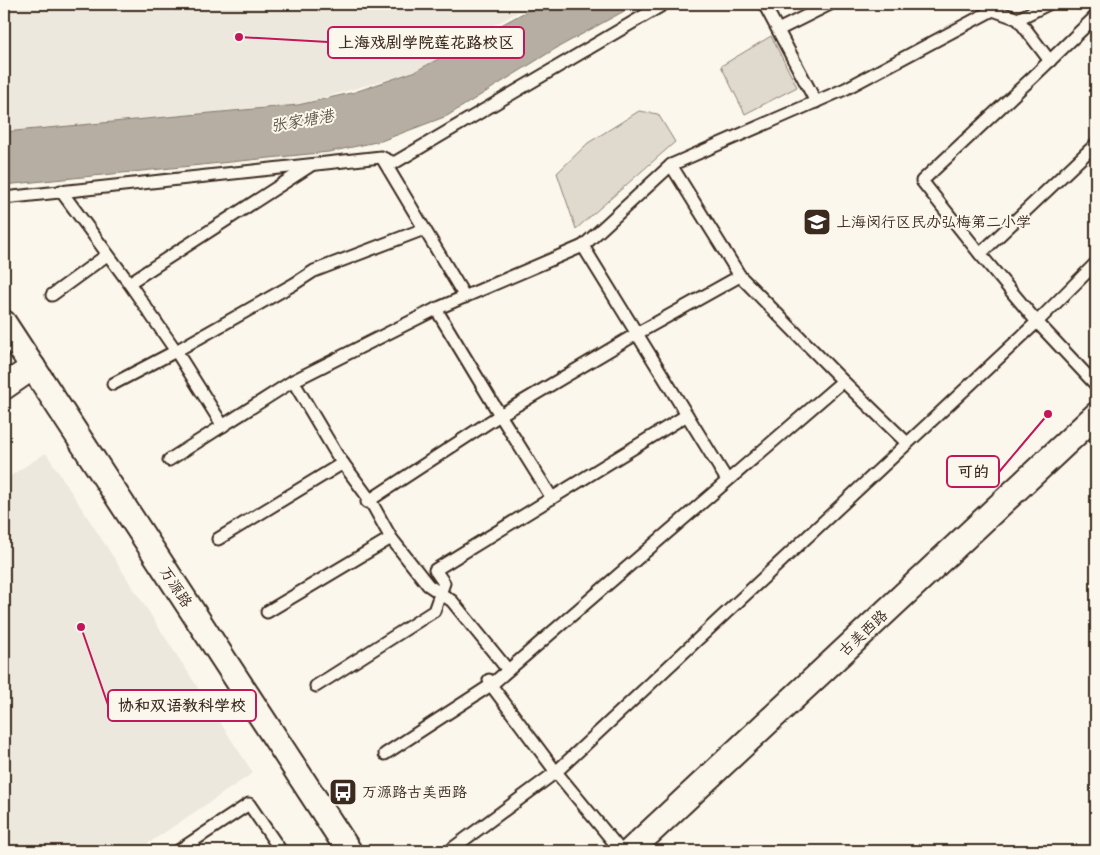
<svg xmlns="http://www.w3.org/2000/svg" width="1100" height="855" viewBox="0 0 1100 855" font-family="'Playpen Sans','LXGW WenKai TC',sans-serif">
<rect width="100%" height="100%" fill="#fbf7ec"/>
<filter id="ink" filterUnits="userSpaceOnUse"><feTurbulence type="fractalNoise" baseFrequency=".02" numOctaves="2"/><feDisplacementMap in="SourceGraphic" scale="10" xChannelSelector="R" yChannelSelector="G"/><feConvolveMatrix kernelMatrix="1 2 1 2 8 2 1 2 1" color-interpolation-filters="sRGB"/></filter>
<g filter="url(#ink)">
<!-- built -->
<g fill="#ede8dd">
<path d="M4,4H531L416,71L298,105L4,132Z"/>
<path d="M46,453L253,773L137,851H4V480Z"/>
</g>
<!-- green -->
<g fill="#dfd9ce" stroke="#8d8276">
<path d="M771,36L797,87L745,114L721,66Z"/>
<path d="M639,111L658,114L675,142L576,229L557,173L588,143Z"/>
</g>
<!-- water -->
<path fill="#b6aea2" stroke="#85796d" d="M540,4H637L555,49L447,116L381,141L329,152L4,185V132L298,105L355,92L416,71Z"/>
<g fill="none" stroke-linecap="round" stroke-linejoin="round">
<defs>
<g id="service">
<path d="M764,4L816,102"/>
<path d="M1018,19L1050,61"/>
<path d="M778,30L830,4"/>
<path d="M382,158L465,297"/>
<path d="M61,191L129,283L176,351L223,426"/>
<path d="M4,198L381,157L394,163L664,4"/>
<path d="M583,246L687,415"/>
<path d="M980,254L922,181L1034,76L1096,16"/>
<path d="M1096,263L1037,322L1096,385"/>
<path d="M129,283L310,166"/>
<path d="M52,295L107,255"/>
<path d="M436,309L500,415L552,498"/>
<path d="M293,381L337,455L370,500L391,538L428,585L452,601L508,670"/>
<path d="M843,381L740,276L671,165L845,89L993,10L1018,19L1048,4"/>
<path d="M113,384L176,351L294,284L314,271L424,229"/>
<path d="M169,460L293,381L436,309L583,246L671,165"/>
<path d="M367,502L500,415L638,333L740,276"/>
<path d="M218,539L343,463"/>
<path d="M267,612L391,538"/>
<path d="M489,680L491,685L556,772L621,851"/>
<path d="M316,686L434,611L444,583L435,570L687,415L727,480"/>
<path d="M385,754L491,685L843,381L907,443"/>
<path d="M453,848L556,772L1037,322L980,254L1096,144"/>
<path d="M178,851L249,804L281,851"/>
</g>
<g id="minor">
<path d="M4,323L349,851"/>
<path d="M4,387L33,367"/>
<path d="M630,851L1096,415"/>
</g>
</defs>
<!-- service casing -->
<use href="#service" stroke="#3b2a1e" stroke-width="15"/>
<!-- minor casing -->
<use href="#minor" stroke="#3b2a1e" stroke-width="28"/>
<!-- service -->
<use href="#service" stroke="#fbf7ec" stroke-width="11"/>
<!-- minor -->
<use href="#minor" stroke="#fbf7ec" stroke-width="24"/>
</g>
</g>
<!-- icons -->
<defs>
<symbol id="school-square" viewBox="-11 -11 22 22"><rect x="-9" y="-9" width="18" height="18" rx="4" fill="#3b2a1e" stroke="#fbf7ec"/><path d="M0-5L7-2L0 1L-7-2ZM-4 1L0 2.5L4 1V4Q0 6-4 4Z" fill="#fff"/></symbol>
<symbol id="bus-square" viewBox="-11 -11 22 22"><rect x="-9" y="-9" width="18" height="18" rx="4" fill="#3b2a1e" stroke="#fbf7ec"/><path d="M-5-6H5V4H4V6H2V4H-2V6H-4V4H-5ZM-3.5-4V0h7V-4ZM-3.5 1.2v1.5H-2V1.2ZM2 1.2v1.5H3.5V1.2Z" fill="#fff"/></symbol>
</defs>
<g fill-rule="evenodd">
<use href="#school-square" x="801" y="206" width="32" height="32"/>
<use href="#bus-square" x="327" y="776" width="32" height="32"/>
</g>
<g text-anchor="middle" stroke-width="4" stroke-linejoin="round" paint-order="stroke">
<!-- poi labels -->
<g font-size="15" fill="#3b2a1e" stroke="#fbf7ec" text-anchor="start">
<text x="836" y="227">上海闵行区民办弘梅第二小学</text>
<text x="362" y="797">万源路古美西路</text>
</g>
<!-- street labels -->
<g font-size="15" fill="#3b2a1e" stroke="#fbf7ec">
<text transform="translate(176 587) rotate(57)" y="5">万源路</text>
<text transform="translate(863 633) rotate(-43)" y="5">古美西路</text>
</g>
<!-- water labels -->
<g font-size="16" font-style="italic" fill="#605246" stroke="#fbf7ec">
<text transform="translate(302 120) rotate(-10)" y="6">张家塘港</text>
</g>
</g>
<!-- callouts -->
<path fill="none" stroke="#c2185b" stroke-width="2" d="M239 37L328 42M1048 414L999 472M81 627L108 705"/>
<g fill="#c2185b" stroke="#fbf7ec" stroke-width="2">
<circle cx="239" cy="37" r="5"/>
<circle cx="1048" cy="414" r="5"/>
<circle cx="81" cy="627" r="5"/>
</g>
<g fill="#fbf7ec" stroke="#c2185b" stroke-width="2">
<rect x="328" y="27" width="196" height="31" rx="5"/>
<rect x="947" y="456" width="52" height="31" rx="5"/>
<rect x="108" y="690" width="148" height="31" rx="5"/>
</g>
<g font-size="16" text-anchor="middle" font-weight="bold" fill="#3b2a1e">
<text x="426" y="48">上海戏剧学院莲花路校区</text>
<text x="973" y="477">可的</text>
<text x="182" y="711">协和双语教科学校</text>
</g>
<!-- margin -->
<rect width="1100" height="855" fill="none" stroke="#fbf7ec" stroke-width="20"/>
<rect x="10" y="10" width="1080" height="835" fill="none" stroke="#3b2a1e" stroke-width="2" filter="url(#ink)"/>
</svg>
